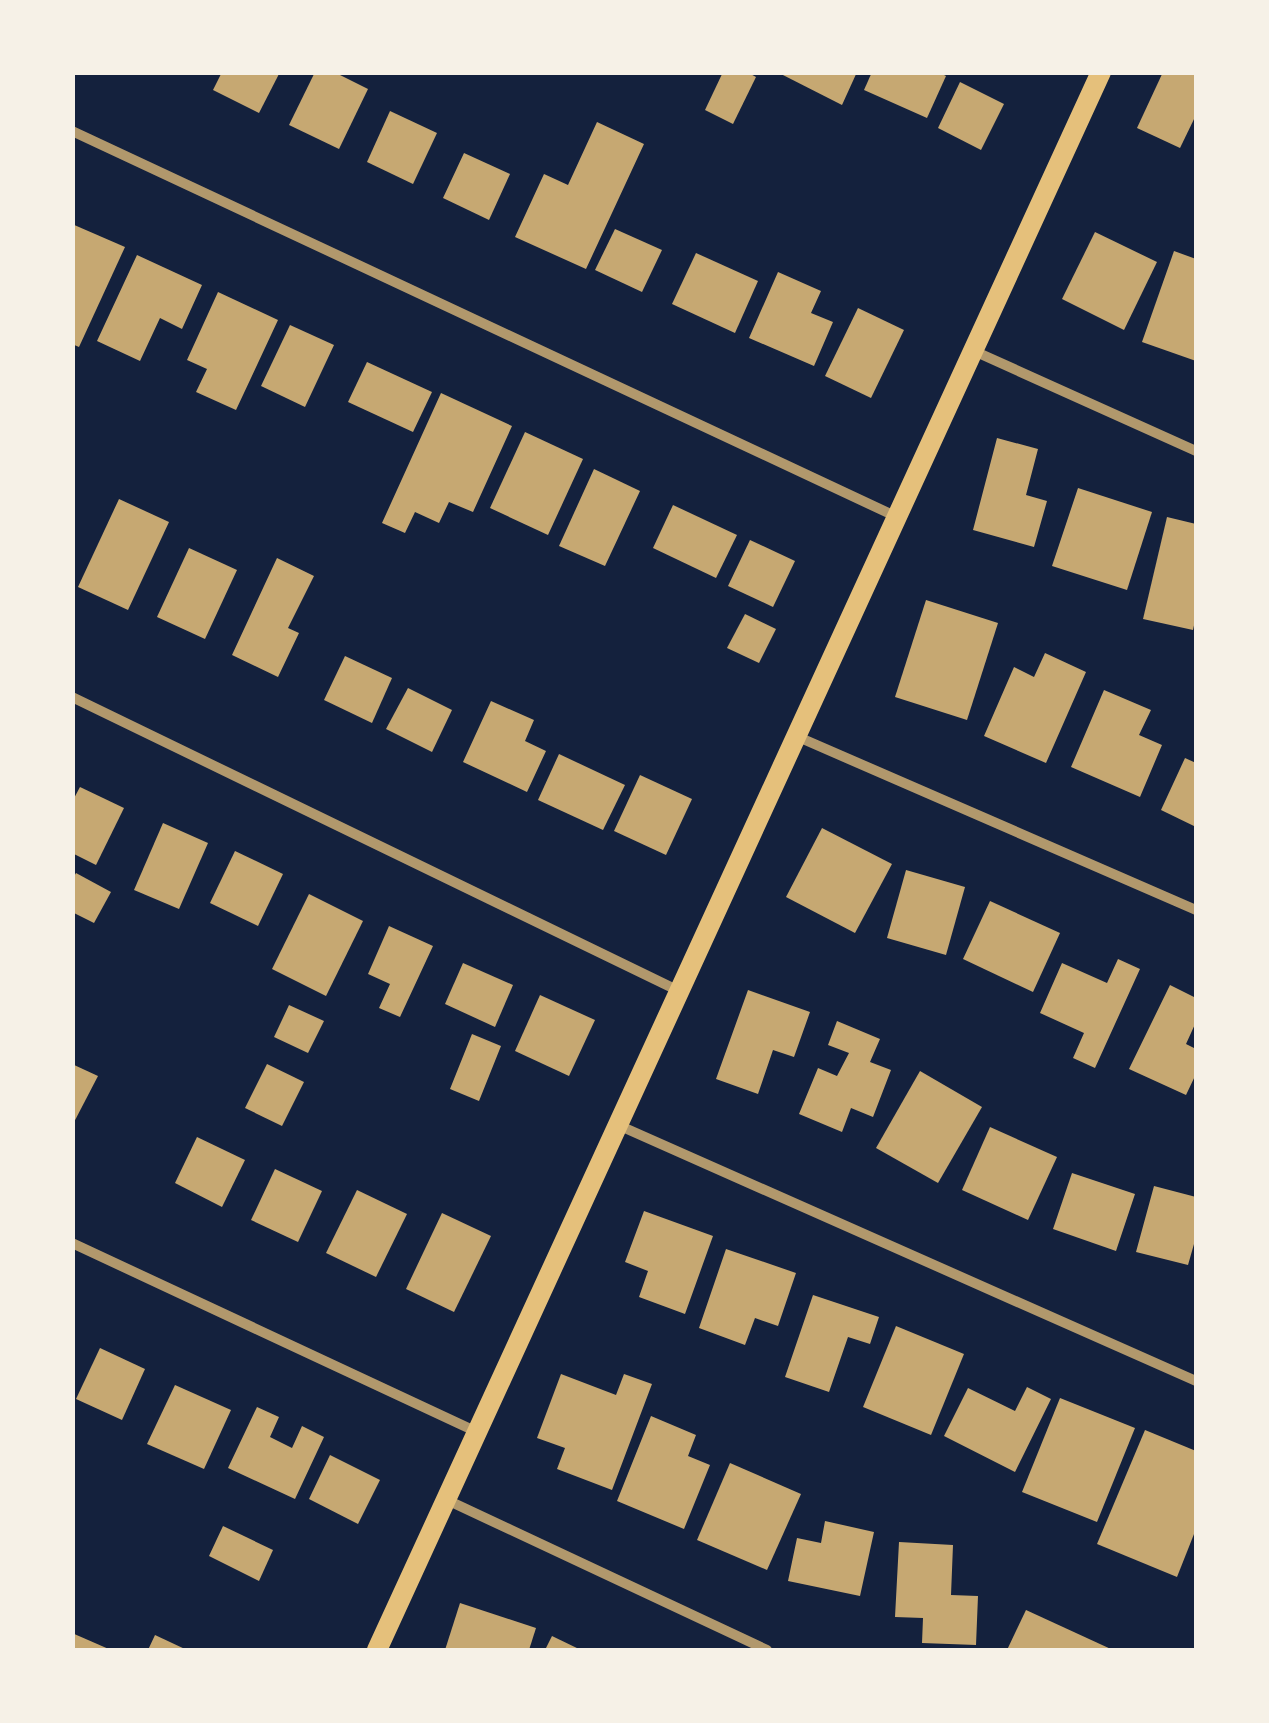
<svg xmlns="http://www.w3.org/2000/svg" width="1269" height="1723" viewBox="0 0 1269 1723" font-family="Montserrat,sans-serif">
<rect width="100%" height="100%" fill="#14213d"/>
<!-- building -->
<g fill="#c6a872">
<path d="M222,72H280L259,113L213,90Z"/>
<path d="M315,72H334L368,89L339,149L289,125Z"/>
<path d="M723,72H747L756,77L733,124L705,110Z"/>
<path d="M777,72H857L842,105Z"/>
<path d="M872,72H938L946,76L927,118L864,90Z"/>
<path d="M1163,72H1196V115L1180,148L1137,128Z"/>
<path d="M960,82L1004,104L981,150L938,128Z"/>
<path d="M390,111L437,133L413,184L367,162Z"/>
<path d="M597,122L644,144L586,269L515,237L544,174L568,185Z"/>
<path d="M464,153L510,174L489,220L443,198Z"/>
<path d="M72,224L125,247L79,347L72,344Z"/>
<path d="M615,229L662,250L642,292L595,270Z"/>
<path d="M1095,232L1157,262L1124,330L1062,299Z"/>
<path d="M1174,251L1196,259V361L1142,342Z"/>
<path d="M696,253L758,281L735,333L672,304Z"/>
<path d="M137,255L202,285L182,329L160,318L140,361L97,341Z"/>
<path d="M778,272L821,291L811,313L833,322L814,366L749,338Z"/>
<path d="M218,292L278,320L236,410L196,392L207,369L187,360Z"/>
<path d="M858,308L904,330L871,398L825,376Z"/>
<path d="M290,325L334,345L305,407L261,386Z"/>
<path d="M367,362L432,392L413,432L348,402Z"/>
<path d="M441,393L512,426L473,512L449,502L439,523L415,512L405,533L382,523Z"/>
<path d="M525,432L583,459L548,535L490,508Z"/>
<path d="M997,438L1038,449L1026,495L1047,501L1034,547L973,530Z"/>
<path d="M594,469L640,491L605,566L559,546Z"/>
<path d="M1078,488L1152,512L1127,590L1052,566Z"/>
<path d="M119,499L169,522L128,610L78,587Z"/>
<path d="M673,505L737,535L716,578L653,548Z"/>
<path d="M1167,517L1196,524V616L1193,630L1143,619Z"/>
<path d="M750,540L795,561L773,607L728,586Z"/>
<path d="M189,548L237,570L205,639L157,617Z"/>
<path d="M277,558L314,576L288,628L299,633L278,677L232,655Z"/>
<path d="M926,600L998,623L967,720L895,697Z"/>
<path d="M745,614L776,629L759,663L727,648Z"/>
<path d="M1045,653L1086,672L1046,763L984,736L1014,667L1034,677Z"/>
<path d="M345,656L392,678L372,723L324,700Z"/>
<path d="M408,688L452,710L432,752L386,729Z"/>
<path d="M1104,690L1151,710L1139,735L1162,745L1140,797L1071,767Z"/>
<path d="M491,701L534,720L525,741L546,751L527,792L463,762Z"/>
<path d="M559,754L625,785L603,830L538,800Z"/>
<path d="M1185,758L1196,763V827L1161,810Z"/>
<path d="M640,775L692,799L666,855L614,831Z"/>
<path d="M80,787L124,808L96,865L72,853V802Z"/>
<path d="M163,823L208,843L179,909L134,890Z"/>
<path d="M822,828L892,864L855,933L786,897Z"/>
<path d="M235,851L283,874L258,926L210,903Z"/>
<path d="M906,870L965,887L946,955L887,938Z"/>
<path d="M76,873L111,892L94,923L72,912V880Z"/>
<path d="M309,894L363,921L326,996L272,969Z"/>
<path d="M990,901L1060,933L1033,992L963,959Z"/>
<path d="M389,926L433,946L400,1017L379,1008L390,984L368,974Z"/>
<path d="M1118,959L1140,969L1095,1068L1073,1058L1084,1033L1040,1013L1062,963L1107,983Z"/>
<path d="M463,963L513,985L495,1027L445,1004Z"/>
<path d="M1170,985L1196,998V1022L1186,1044L1196,1049V1074L1186,1095L1129,1069Z"/>
<path d="M748,990L810,1012L794,1057L773,1050L758,1094L716,1079Z"/>
<path d="M540,995L595,1020L569,1076L515,1051Z"/>
<path d="M289,1005L324,1021L308,1053L274,1037Z"/>
<path d="M837,1021L880,1039L870,1062L891,1070L873,1117L851,1108L842,1132L799,1114L818,1068L837,1076L849,1053L828,1045Z"/>
<path d="M472,1034L501,1046L479,1101L450,1089Z"/>
<path d="M72,1064L98,1076L72,1126Z"/>
<path d="M267,1064L304,1082L282,1126L245,1108Z"/>
<path d="M920,1071L982,1107L938,1183L876,1148Z"/>
<path d="M990,1127L1057,1157L1028,1220L962,1190Z"/>
<path d="M197,1137L245,1160L222,1207L175,1183Z"/>
<path d="M275,1169L322,1191L298,1242L251,1220Z"/>
<path d="M1072,1173L1135,1194L1116,1251L1053,1229Z"/>
<path d="M1154,1186L1196,1197V1244H1194L1188,1265L1136,1252Z"/>
<path d="M357,1190L407,1214L376,1277L326,1253Z"/>
<path d="M644,1211L713,1236L685,1314L639,1297L648,1271L625,1262Z"/>
<path d="M442,1213L491,1236L454,1312L406,1289Z"/>
<path d="M726,1249L796,1273L778,1326L755,1318L745,1345L699,1328Z"/>
<path d="M813,1295L879,1317L870,1344L848,1337L829,1392L785,1377Z"/>
<path d="M896,1326L964,1354L931,1435L863,1407Z"/>
<path d="M100,1348L145,1369L122,1420L76,1399Z"/>
<path d="M561,1374L616,1395L624,1374L652,1384L612,1490L557,1469L565,1448L537,1438Z"/>
<path d="M175,1385L231,1410L204,1469L147,1444Z"/>
<path d="M1027,1387L1051,1399L1015,1472L944,1436L968,1388L1015,1411Z"/>
<path d="M1060,1398L1135,1428L1097,1522L1022,1492Z"/>
<path d="M257,1407L279,1417L270,1437L292,1448L302,1426L324,1437L295,1499L228,1468Z"/>
<path d="M651,1416L696,1435L688,1456L710,1465L684,1529L617,1501Z"/>
<path d="M1145,1430L1196,1451V1529L1177,1577L1097,1544Z"/>
<path d="M330,1455L380,1480L358,1524L309,1499Z"/>
<path d="M730,1463L801,1494L767,1570L697,1540Z"/>
<path d="M825,1521L874,1532L860,1596L788,1581L797,1538L821,1543Z"/>
<path d="M223,1526L273,1550L259,1581L209,1556Z"/>
<path d="M899,1542L953,1545L951,1595L978,1596L976,1645L922,1643L923,1618L895,1617Z"/>
<path d="M460,1603L536,1628L529,1650H445Z"/>
<path d="M1026,1610L1113,1650H1007Z"/>
<path d="M72,1633L111,1650H72Z"/>
<path d="M155,1635L187,1650H148Z"/>
<path d="M552,1636L581,1650H545Z"/>
</g>
<g fill="none" stroke-linecap="round" stroke-linejoin="round">
<!-- minor -->
<g stroke="#b1986c" stroke-width="10">
<path d="M72,131L897,517"/>
<path d="M974,351L1196,451"/>
<path d="M72,697L679,991"/>
<path d="M796,736L1196,910"/>
<path d="M618,1125L1196,1381"/>
<path d="M72,1243L477,1432"/>
<path d="M447,1500L767,1650"/>
</g>
<!-- secondary -->
<path stroke="#e5c07b" stroke-width="20" d="M377,1650L1101,72"/>
</g>
<!-- border -->
<rect width="1269" height="1723" fill="none" stroke="#f6f1e7" stroke-width="150"/>
</svg>
